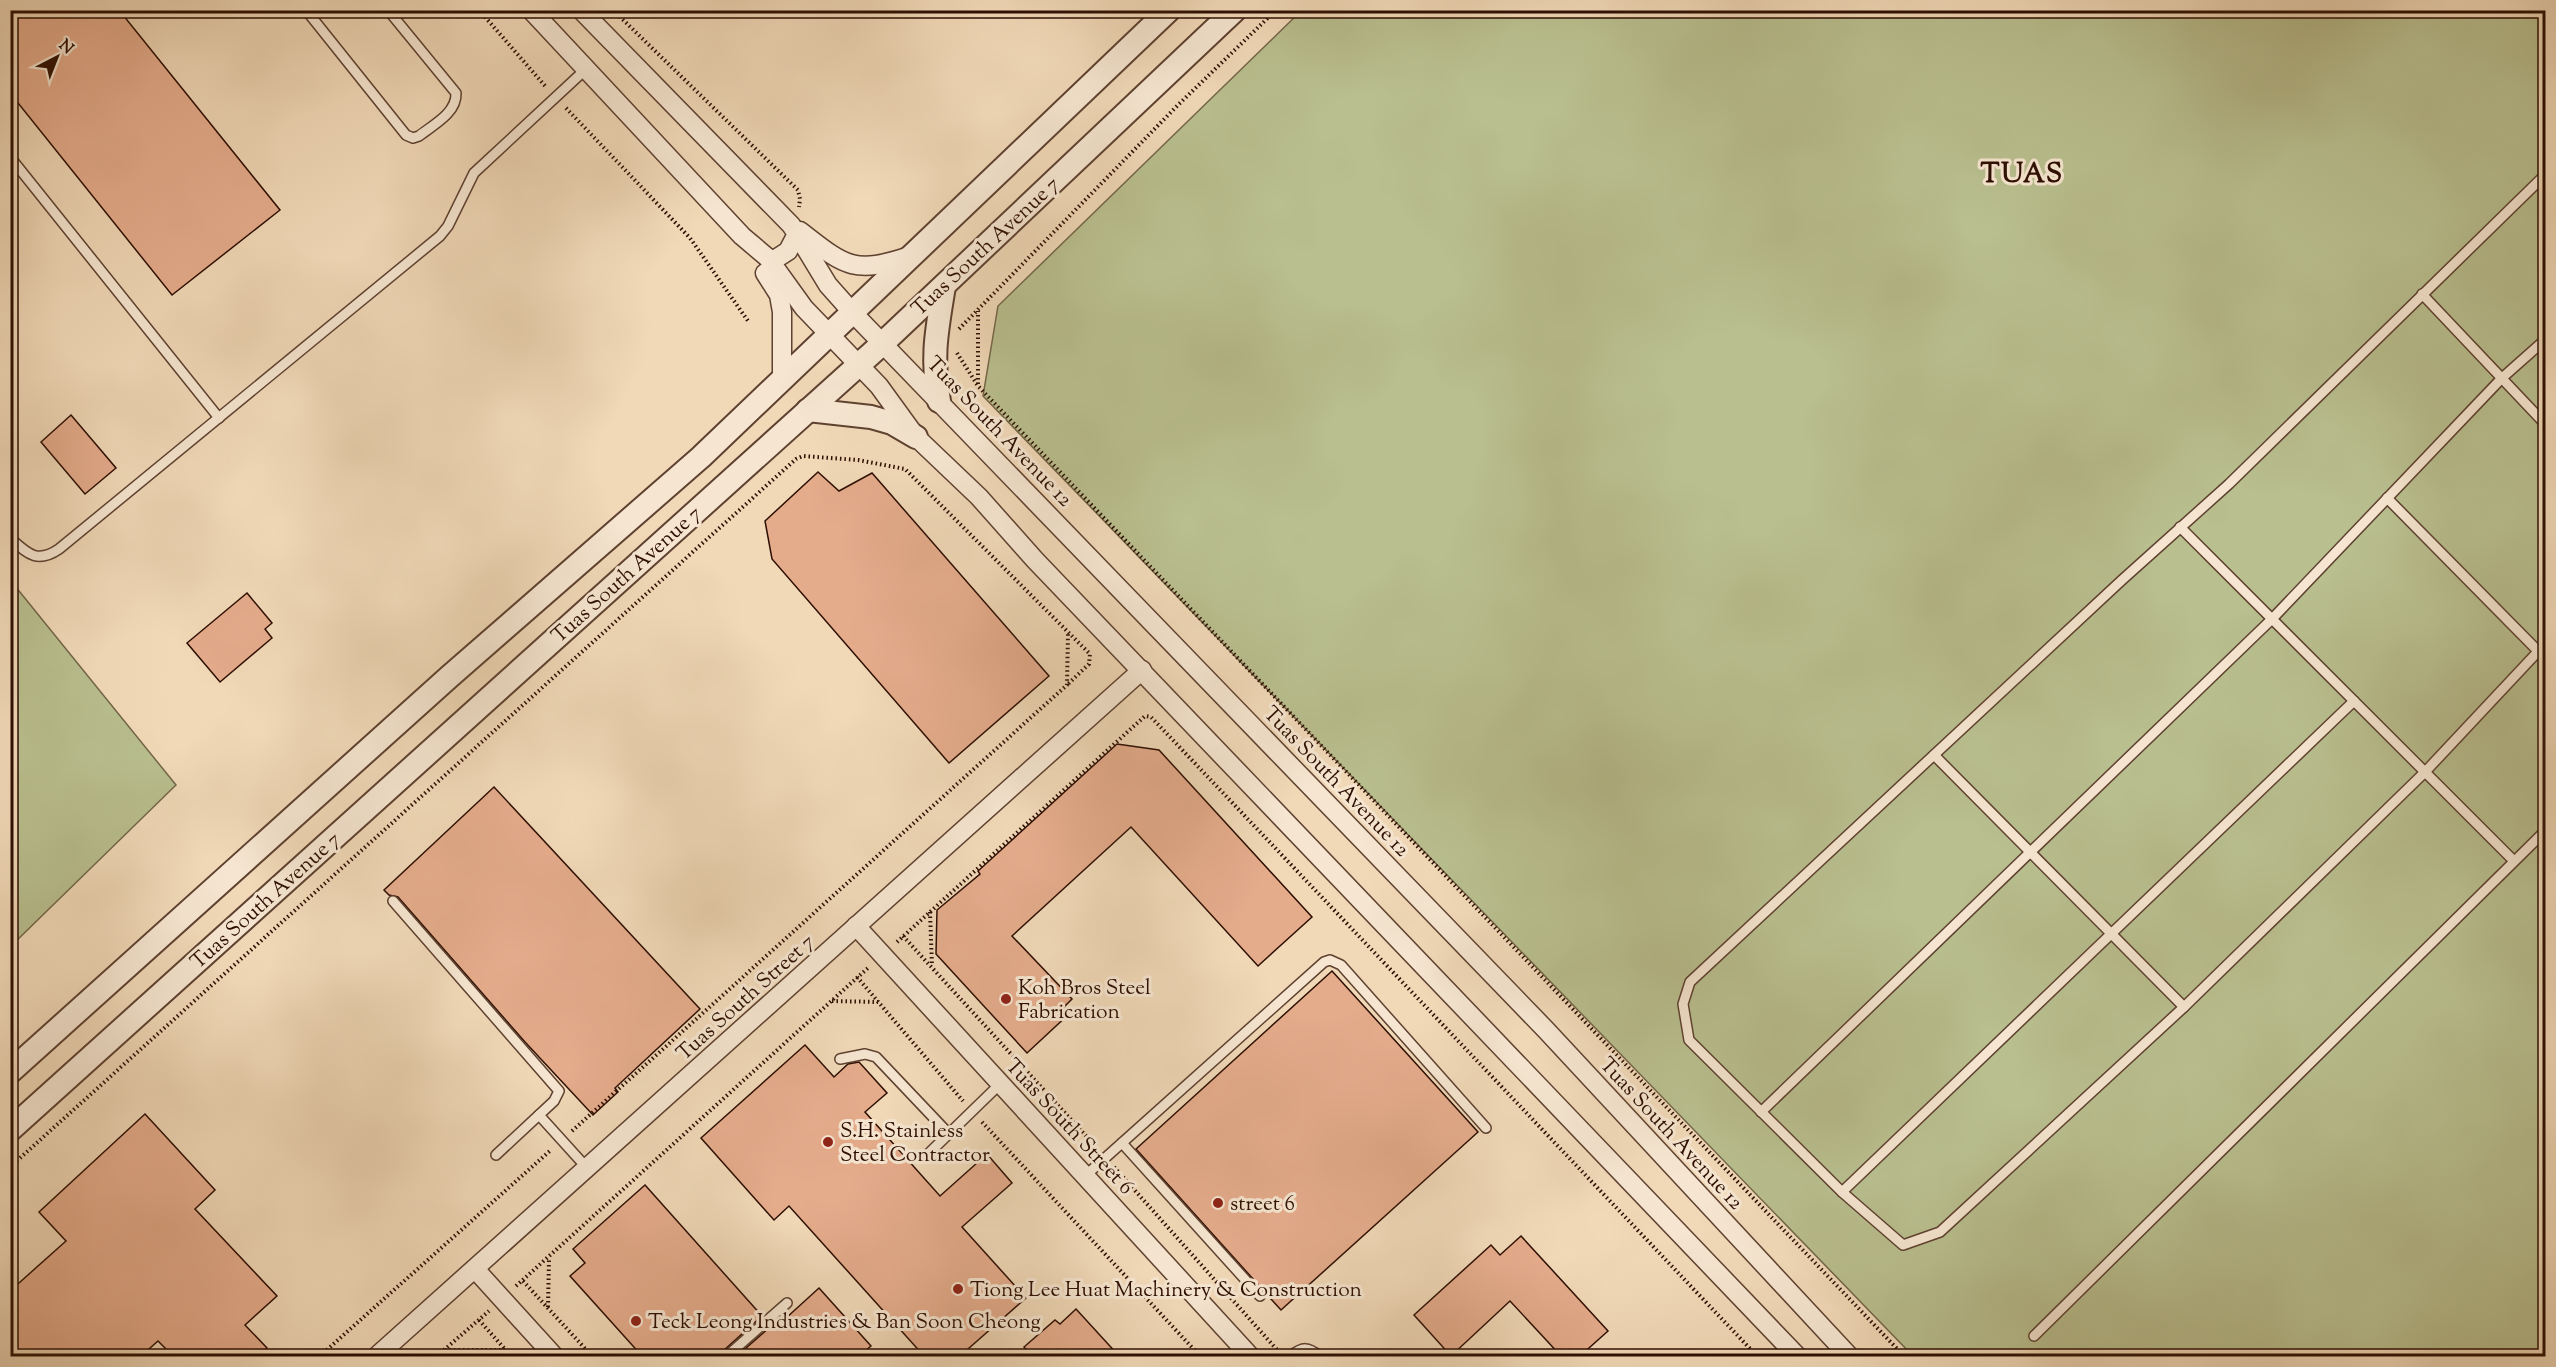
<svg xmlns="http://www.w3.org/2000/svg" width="2556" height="1367" viewBox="0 0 2556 1367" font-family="'Sorts Mill Goudy',serif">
<rect width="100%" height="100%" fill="#f1d9b8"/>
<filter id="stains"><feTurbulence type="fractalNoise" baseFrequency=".00333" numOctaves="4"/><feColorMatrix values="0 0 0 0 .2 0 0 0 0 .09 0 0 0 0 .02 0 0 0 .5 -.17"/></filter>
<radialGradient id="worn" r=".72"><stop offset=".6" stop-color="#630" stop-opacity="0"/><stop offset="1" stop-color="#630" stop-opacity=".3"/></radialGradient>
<!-- green -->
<g fill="#b9bf8f" stroke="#736648" stroke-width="1.5">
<path d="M1301,11H2545V1356H1913L983,396L998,306Z"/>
<path d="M11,581L176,785L11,946H10Z"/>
</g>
<!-- building -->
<g fill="#e5ac8c" stroke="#2d0e02" stroke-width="1.5">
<path d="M10,10H119L280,210L172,295L10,93Z"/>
<path d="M71,415L116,468L85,494L41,442Z"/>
<path d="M818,472L839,491L872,473L1049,676L949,763L772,559L765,521Z"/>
<path d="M247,593L272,623L265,629L272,638L220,682L187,643Z"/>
<path d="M1117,744L1159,750L1312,917L1258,966L1131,827L1012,936L1072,999L1064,1007L1070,1013L1027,1053L936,954L937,910L980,874L978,871Z"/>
<path d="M494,787L700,1009L615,1088L618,1092L593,1115L525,1042L398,897L389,895L384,890Z"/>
<path d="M1332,971L1478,1132L1281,1310L1136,1149Z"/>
<path d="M805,1045L834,1077L848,1064L859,1062L887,1093L865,1112L940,1196L987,1154L1012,1183L962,1227L1026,1298L960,1356H924L789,1206L774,1220L701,1138Z"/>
<path d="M145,1114L215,1190L195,1209L277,1296L245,1325L267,1348L258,1356H173L158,1341L141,1356H10V1291L66,1241L39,1212Z"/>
<path d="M645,1185L762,1316L723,1351L720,1356H642L570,1276L585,1263L573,1249Z"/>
<path d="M1521,1236L1608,1331L1580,1356H1561L1510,1301L1451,1356L1414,1315L1491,1245L1500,1255Z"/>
<path d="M819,1288L871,1346L859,1356H737L771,1326L774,1329Z"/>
<path d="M1076,1309L1119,1356H1032L1024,1347L1055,1320L1060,1324Z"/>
</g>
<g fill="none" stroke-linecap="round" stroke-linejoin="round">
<defs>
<g id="service">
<path d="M306,10L406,135L413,138L419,136C433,125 457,113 456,93L388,10"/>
<path d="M10,157L219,418"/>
<path d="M2546,174L2229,484L2122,580L1690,982L1683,1004L1689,1040L1842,1192L1903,1245L1940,1232L2184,1007L2425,772L2546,643"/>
<path d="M2422,294L2546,425"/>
<path d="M2387,498L2538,651"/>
<path d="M2180,527L2514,861"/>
<path d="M10,538C28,554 37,564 59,549L440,236L448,226L474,173L586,69"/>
<path d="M1934,755L2184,1007"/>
<path d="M393,901L559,1091L554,1101L496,1155"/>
<path d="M840,1059L865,1054L876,1057L949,1134"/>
<path d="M1761,1112L2272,619L2502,378L2546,339"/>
<path d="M539,1115L587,1168"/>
<path d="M1122,1143L1260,1296"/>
<path d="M925,1157L1000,1084"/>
<path d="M1085,1176L1324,962L1330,960L1341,965L1486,1128"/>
<path d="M1842,1192L2354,701"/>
<path d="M2034,1336L2546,830"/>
<path d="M727,1356L787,1303"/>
<path d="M1291,1356C1303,1346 1308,1347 1320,1356"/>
</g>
<g id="minor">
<path d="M531,10L742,236L768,258L804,308L879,386L916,437L979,497L1035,560L1797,1356"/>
<path d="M581,10L791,225L797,234L788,251L774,260L768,258"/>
<path d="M800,231C845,266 853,275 910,256"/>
<path d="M797,234L828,285L852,312L1546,1030L1849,1356"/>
<path d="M765,273L779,295L782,312V379"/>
<path d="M856,926L1250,1356"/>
<path d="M475,1269L554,1356"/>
<path d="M377,1356L1142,670"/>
</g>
<g id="tertiary">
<path d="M939,401C931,356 937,330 944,286"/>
<path d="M808,410L871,417L892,423L916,437"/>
<path d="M10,1072L449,677L701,457L1169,10"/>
<path d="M10,1130L883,343L1235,10"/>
</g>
</defs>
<!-- service casing -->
<use href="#service" stroke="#5e4130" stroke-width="12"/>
<!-- minor casing -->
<use href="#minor" stroke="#5e4130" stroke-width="21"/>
<!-- tertiary casing -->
<use href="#tertiary" stroke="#5e4130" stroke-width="26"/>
<!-- path -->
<g stroke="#2d0e02" stroke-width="4" stroke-dasharray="1.5 3" stroke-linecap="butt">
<path d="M479,10L546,87"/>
<path d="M613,10L798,190L800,199L799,207"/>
<path d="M566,108L690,238L748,321"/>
<path d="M959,329L1178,105L1276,10"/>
<path d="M957,353L978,386L1904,1356"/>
<path d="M978,384V311"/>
<path d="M930,912L932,966"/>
<path d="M903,936L1097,1148"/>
<path d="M897,942L1145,716L1151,717L1757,1356"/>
<path d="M857,977L963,1101"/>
<path d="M832,1001L878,1002"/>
<path d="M982,1122L1200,1356"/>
<path d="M572,1131L1067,685L1068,633"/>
<path d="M10,1167L796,459L803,456L858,460L905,469L1090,654L1089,664L1067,685"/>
<path d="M1114,1167L1279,1352"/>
<path d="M523,1281L592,1356"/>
<path d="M516,1286L869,967"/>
<path d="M548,1307L549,1258"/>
<path d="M479,1320L511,1356"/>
<path d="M445,1350H505"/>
<path d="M320,1356L551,1150"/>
<path d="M437,1356L489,1311"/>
</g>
<!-- service -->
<use href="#service" stroke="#f6e6d1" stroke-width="9"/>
<!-- minor -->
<use href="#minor" stroke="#f6e6d1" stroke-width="18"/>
<!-- tertiary -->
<use href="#tertiary" stroke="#f6e6d1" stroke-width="22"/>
</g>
<!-- markers -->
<g fill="#8f2418" stroke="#f6e6d1" stroke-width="2">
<circle cx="1006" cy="999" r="6"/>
<circle cx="828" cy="1142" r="6"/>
<circle cx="1218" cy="1203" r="6"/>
<circle cx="958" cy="1289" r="6"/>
<circle cx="636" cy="1321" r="6"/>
</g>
<g text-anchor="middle" stroke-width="6" stroke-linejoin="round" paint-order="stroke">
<!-- street labels -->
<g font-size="21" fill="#2d0e02" stroke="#f6e6d1">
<text transform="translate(985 246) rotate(-43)" y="7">Tuas South Avenue 7</text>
<text transform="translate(1000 431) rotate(46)" y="7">Tuas South Avenue 12</text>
<text transform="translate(626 574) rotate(-42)" y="7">Tuas South Avenue 7</text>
<text transform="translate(1337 781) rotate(46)" y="7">Tuas South Avenue 12</text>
<text transform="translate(265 900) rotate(-42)" y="7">Tuas South Avenue 7</text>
<text transform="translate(745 997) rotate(-42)" y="7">Tuas South Street 7</text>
<text transform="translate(1070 1126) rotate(47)" y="7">Tuas South Street 6</text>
<text transform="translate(1672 1133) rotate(47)" y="7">Tuas South Avenue 12</text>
</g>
<!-- poi labels -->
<g font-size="21" fill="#2d0e02" stroke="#f6e6d1" text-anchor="start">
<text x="1018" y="994">Koh Bros Steel<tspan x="1018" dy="24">Fabrication</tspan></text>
<text x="840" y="1137">S.H. Stainless<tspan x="840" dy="24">Steel Contractor</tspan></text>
<text x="1230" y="1210">street 6</text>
<text x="970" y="1296">Tiong Lee Huat Machinery &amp; Construction</text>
<text x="648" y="1328">Teck Leong Industries &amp; Ban Soon Cheong</text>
</g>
<!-- district labels -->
<g font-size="27" font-weight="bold" letter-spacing="1.5" fill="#2d0e02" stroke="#f6e6d1">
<text x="2022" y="182">TUAS</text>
</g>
</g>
<!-- margin -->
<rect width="2556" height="1367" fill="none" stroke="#f1d9b8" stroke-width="36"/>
<rect x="12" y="12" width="2532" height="1343" fill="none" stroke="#2d0e02" stroke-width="3"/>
<rect x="18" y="18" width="2520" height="1331" fill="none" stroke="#2d0e02" stroke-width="1.5"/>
<!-- north arrow -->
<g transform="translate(57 57) rotate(42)" stroke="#f6e6d1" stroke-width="4.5" paint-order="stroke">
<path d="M0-4.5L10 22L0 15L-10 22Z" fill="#2d0e02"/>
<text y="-9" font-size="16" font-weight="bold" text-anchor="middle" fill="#2d0e02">N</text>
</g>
<rect width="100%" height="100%" filter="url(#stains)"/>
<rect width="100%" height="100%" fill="url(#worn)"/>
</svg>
